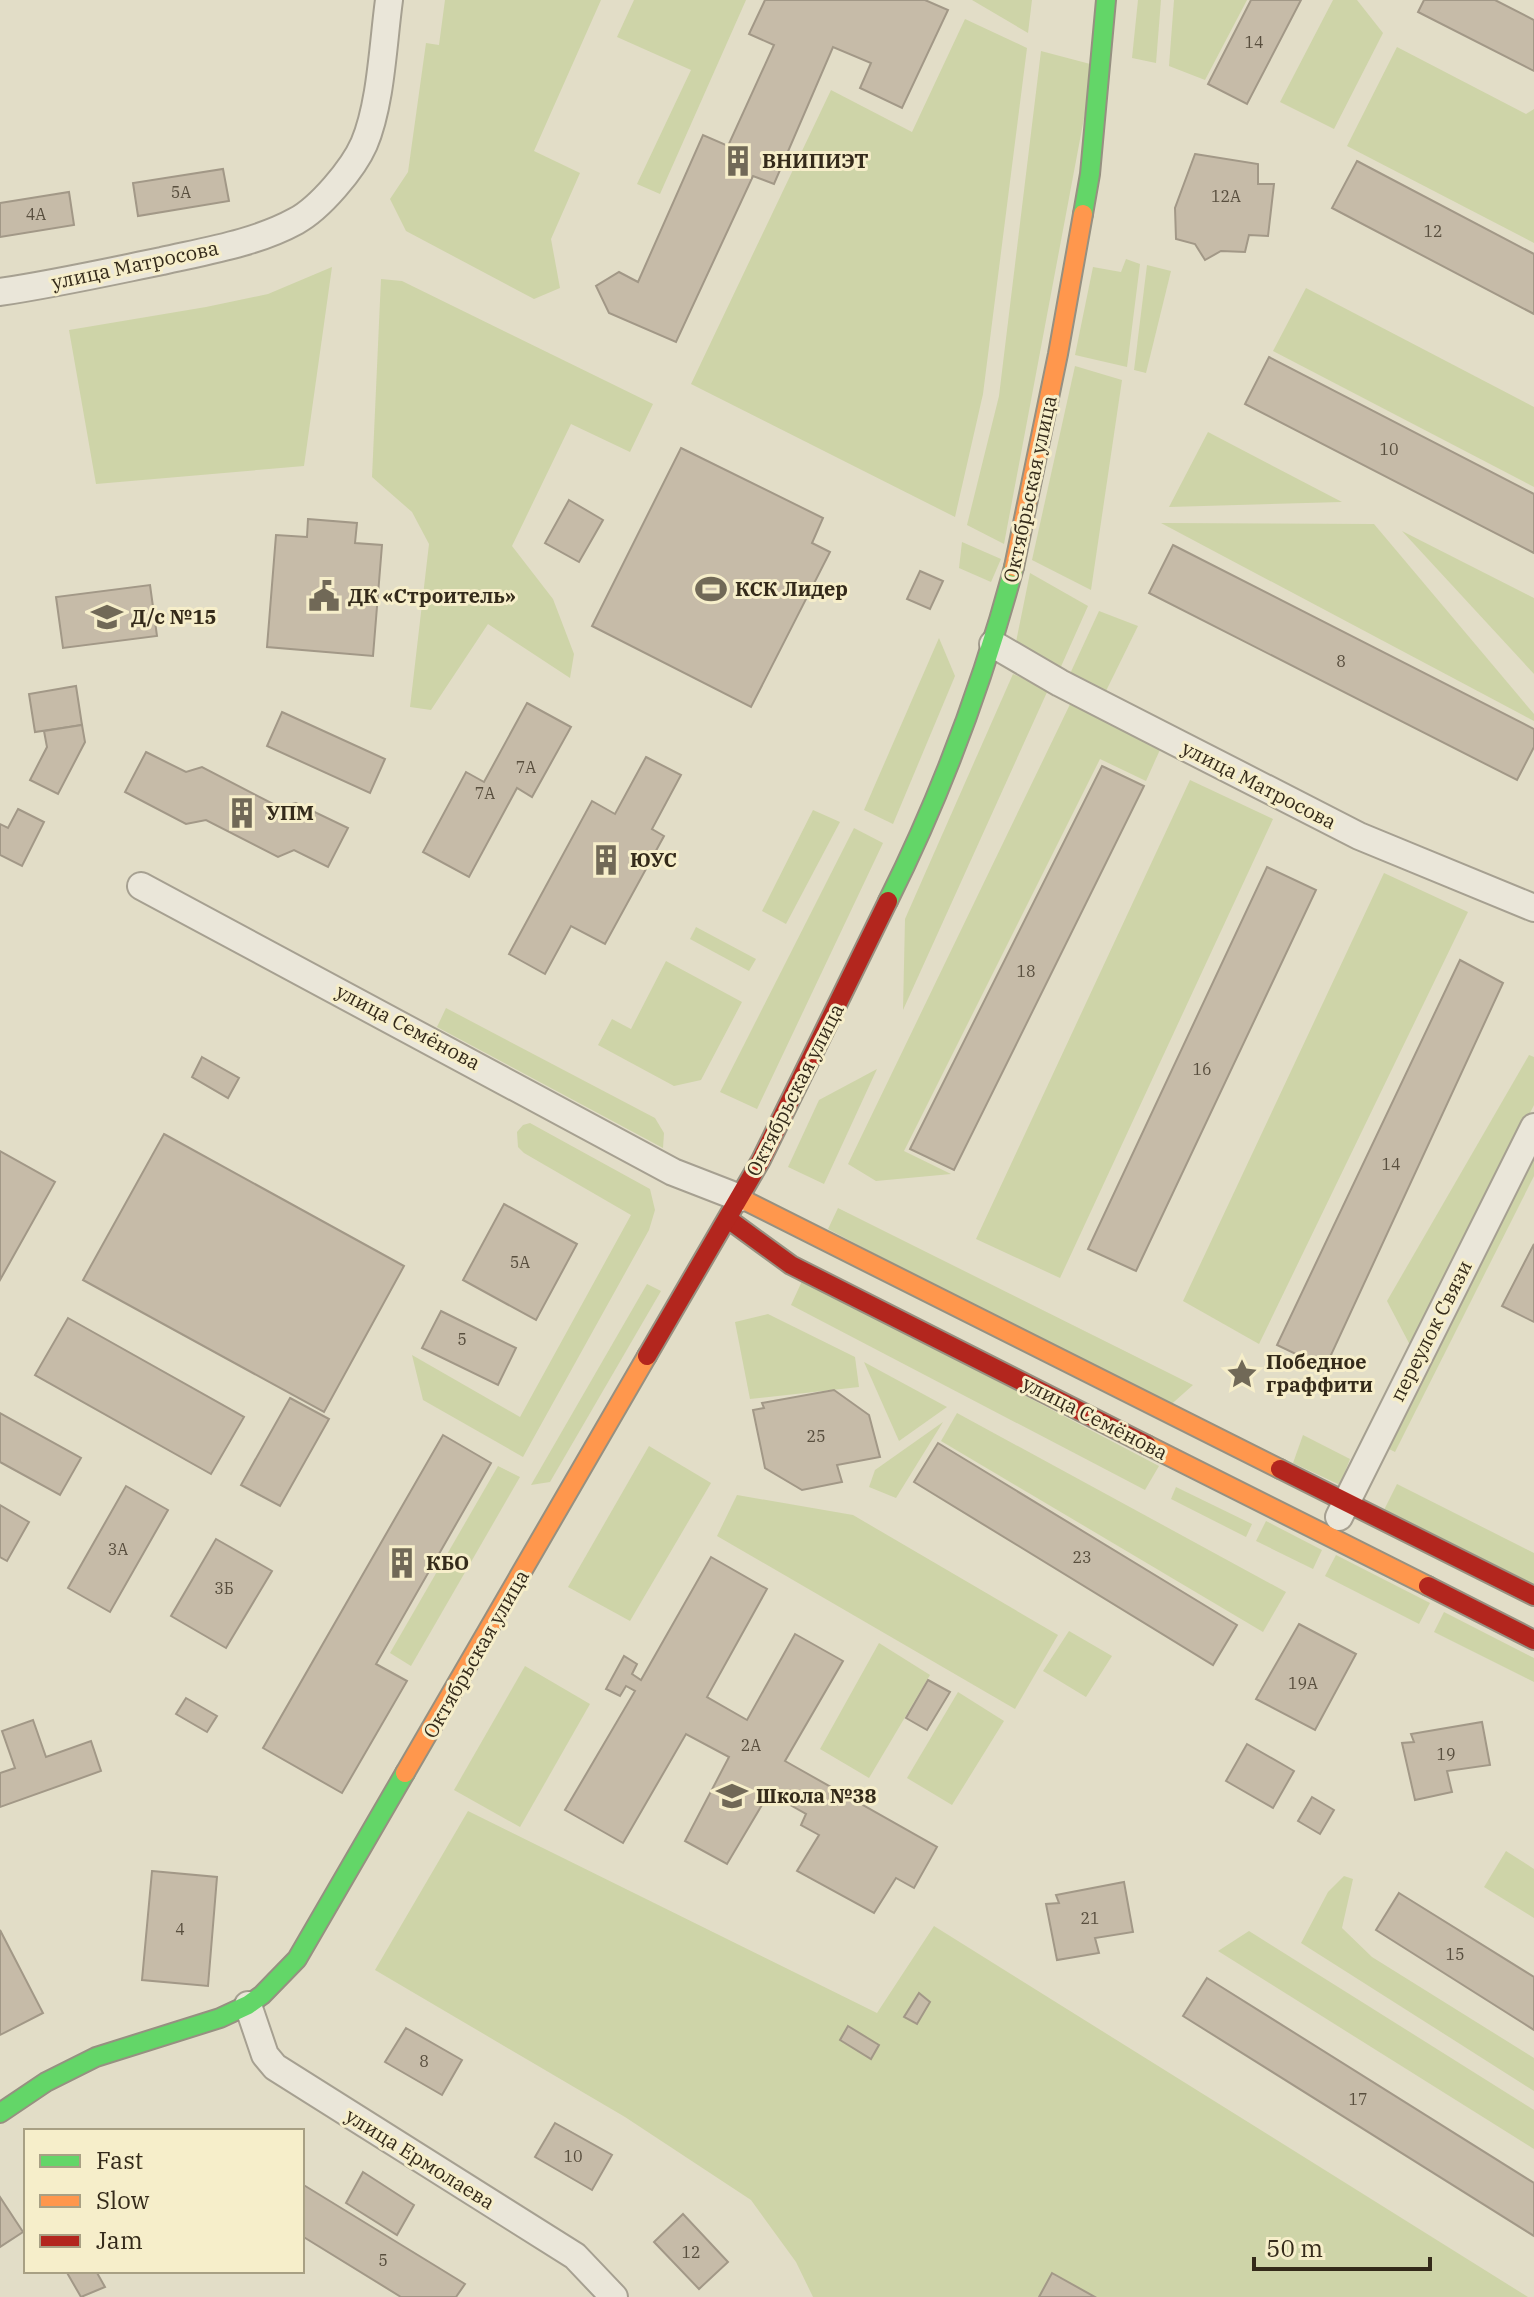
<svg xmlns="http://www.w3.org/2000/svg" width="1534" height="2297" viewBox="0 0 1534 2297" font-family="'IBM Plex Serif',serif">
<rect width="100%" height="100%" fill="#e2ddc7"/>
<!-- green -->
<g fill="#ced4a8">
<path d="M445,0H601L534,151L580,173L551,239L560,288L534,299L406,231L390,199L408,172L426,43L439,45Z"/>
<path d="M634,0H746L660,194L637,184L691,70L617,37Z"/>
<path d="M972,0H1032L1028,33Z"/>
<path d="M1138,0H1161L1156,63L1132,58Z"/>
<path d="M1174,0H1247L1205,80L1169,66Z"/>
<path d="M1333,0H1357L1383,33L1334,129L1280,102Z"/>
<path d="M965,19L1027,48L983,394L955,517L691,384L831,90L912,132Z"/>
<path d="M1397,47L1526,114L1534,109V243L1347,146Z"/>
<path d="M1041,51L1094,65L1004,544L967,525L999,396Z"/>
<path d="M1126,259L1140,264L1127,367L1075,355L1093,267L1121,272Z"/>
<path d="M1147,265L1171,271L1146,373L1134,370Z"/>
<path d="M332,267L304,466L96,484L69,330L206,307L268,294Z"/>
<path d="M381,279L402,281L653,404L630,452L571,424L512,546L553,599L574,654L570,678L488,624L431,710L410,707L429,544L412,512L372,477Z"/>
<path d="M1306,288L1534,407V487L1273,351Z"/>
<path d="M1075,366L1122,380L1091,590L1032,560Z"/>
<path d="M1208,432L1342,502L1169,507Z"/>
<path d="M1161,523L1374,524L1534,714V721Z"/>
<path d="M1402,531L1534,598V674Z"/>
<path d="M962,542L1001,559L991,582L959,568Z"/>
<path d="M1030,573L1088,606L1059,671L1015,647Z"/>
<path d="M1099,611L1138,626L1105,693L1069,676Z"/>
<path d="M939,638L955,676L893,824L864,810Z"/>
<path d="M1013,674L1048,690L903,1010L905,919Z"/>
<path d="M1074,696L1163,743L1146,781L1100,759L904,1151L951,1174L876,1181L848,1164Z"/>
<path d="M1190,780L1273,819L1060,1278L976,1239Z"/>
<path d="M813,810L840,822L786,924L762,911Z"/>
<path d="M854,828L883,843L757,1109L720,1092Z"/>
<path d="M1384,873L1468,912L1259,1344L1183,1301Z"/>
<path d="M696,927L756,959L749,971L690,939Z"/>
<path d="M666,961L742,1002L701,1080L674,1086L598,1045L612,1019L631,1029Z"/>
<path d="M446,1008L655,1118L664,1133L663,1148L437,1027Z"/>
<path d="M1529,1055L1534,1057V1105L1411,1347L1387,1301Z"/>
<path d="M877,1069L824,1184L788,1167L819,1100Z"/>
<path d="M530,1123L650,1189L655,1210L649,1230L523,1457L423,1400L412,1355L520,1417L631,1215L524,1153L518,1147L517,1132L523,1125Z"/>
<path d="M1534,1151V1176L1395,1452L1385,1447Z"/>
<path d="M838,1208L1193,1385L1166,1409L828,1229Z"/>
<path d="M803,1279L1159,1466L1145,1490L791,1305Z"/>
<path d="M647,1284L661,1291L550,1482L531,1485Z"/>
<path d="M768,1314L855,1357L859,1387L750,1399L735,1322Z"/>
<path d="M864,1362L947,1407L899,1441Z"/>
<path d="M957,1413L1286,1592L1263,1632L941,1441Z"/>
<path d="M943,1422L896,1498L869,1487L875,1470Z"/>
<path d="M1303,1435L1350,1459L1340,1485L1293,1463Z"/>
<path d="M649,1446L711,1483L630,1621L568,1587Z"/>
<path d="M498,1466L520,1477L411,1666L390,1653Z"/>
<path d="M1397,1484L1534,1553V1586L1384,1510Z"/>
<path d="M1176,1487L1252,1524L1246,1537L1171,1499Z"/>
<path d="M737,1495L853,1515L1058,1635L1015,1709L717,1536Z"/>
<path d="M1266,1521L1322,1550L1313,1569L1256,1541Z"/>
<path d="M1336,1555L1430,1603L1419,1624L1325,1576Z"/>
<path d="M1444,1612L1534,1658V1682L1434,1632Z"/>
<path d="M1069,1631L1112,1656L1086,1697L1043,1671Z"/>
<path d="M879,1643L930,1675L869,1778L820,1749Z"/>
<path d="M525,1666L590,1704L520,1827L454,1790Z"/>
<path d="M958,1692L1004,1721L952,1805L907,1778Z"/>
<path d="M468,1811L877,2013L934,1926L1528,2297H813L796,2262L751,2200L625,2117L375,1970Z"/>
<path d="M1506,1851L1534,1869V1918L1484,1887Z"/>
<path d="M1344,1876L1353,1879L1342,1928L1372,1957L1534,2058V2091L1301,1943L1328,1892Z"/>
<path d="M1249,1931L1534,2110V2149L1218,1951Z"/>
</g>
<!-- building -->
<g fill="#c6bba8" stroke="#a29887" stroke-width="2">
<path d="M765,0H925L948,10L902,108L860,88L871,63L833,47L774,184L753,176L676,342L609,313L596,286L619,272L638,282L703,135L728,146L774,45L749,34Z"/>
<path d="M1251,0H1301L1247,104L1208,84Z"/>
<path d="M1424,0H1495L1534,20V71L1418,12Z"/>
<path d="M1195,154L1258,164V184H1274L1268,236L1249,235L1245,252L1221,251L1205,260L1195,244L1176,239L1175,208Z"/>
<path d="M1357,161L1534,254V314L1332,208Z"/>
<path d="M223,169L229,201L138,216L133,183Z"/>
<path d="M69,192L74,225L0,237V203Z"/>
<path d="M1269,357L1534,494V553L1245,404Z"/>
<path d="M681,448L823,518L812,543L830,552L751,707L592,626Z"/>
<path d="M569,500L603,520L579,562L545,543Z"/>
<path d="M308,519L357,523L355,543L382,545L373,656L267,647L276,535L307,537Z"/>
<path d="M1173,545L1534,729V747L1517,780L1149,593Z"/>
<path d="M920,571L943,581L930,609L907,599Z"/>
<path d="M150,585L157,636L63,648L56,597Z"/>
<path d="M76,686L82,725L35,732L29,694Z"/>
<path d="M527,703L571,727L532,797L517,788L469,877L423,852L466,772L484,782Z"/>
<path d="M282,712L385,759L370,793L267,746Z"/>
<path d="M82,725L85,742L58,794L30,780L47,747L44,731Z"/>
<path d="M146,752L186,772L202,767L279,807L296,803L348,828L328,867L294,850L278,857L206,820L186,824L125,792Z"/>
<path d="M646,757L681,775L652,829L664,836L605,944L571,926L545,974L509,954L592,801L615,814Z"/>
<path d="M1102,766L1144,786L954,1170L910,1149Z"/>
<path d="M18,809L44,822L22,866L0,855V824L8,828Z"/>
<path d="M1267,867L1316,890L1136,1271L1088,1249Z"/>
<path d="M1460,960L1503,983L1325,1368L1277,1345Z"/>
<path d="M202,1057L239,1078L228,1098L192,1077Z"/>
<path d="M164,1134L404,1266L324,1412L83,1280Z"/>
<path d="M0,1151L55,1182L0,1280Z"/>
<path d="M504,1204L577,1244L536,1320L463,1280Z"/>
<path d="M1534,1244V1322L1502,1306Z"/>
<path d="M441,1311L516,1348L498,1385L422,1348Z"/>
<path d="M68,1318L244,1417L211,1474L35,1375Z"/>
<path d="M834,1390L869,1415L880,1457L837,1465L842,1482L802,1490L765,1468L753,1410L764,1408L762,1403Z"/>
<path d="M290,1398L329,1419L280,1506L241,1485Z"/>
<path d="M0,1413L81,1458L60,1495L0,1462Z"/>
<path d="M443,1435L491,1463L376,1664L407,1681L342,1793L263,1748Z"/>
<path d="M938,1443L1237,1625L1213,1665L914,1482Z"/>
<path d="M126,1486L168,1510L110,1612L68,1588Z"/>
<path d="M0,1505L29,1522L7,1561L0,1557Z"/>
<path d="M216,1539L272,1571L226,1648L171,1616Z"/>
<path d="M711,1557L767,1589L707,1697L747,1720L795,1634L843,1661L785,1761L937,1847L914,1888L896,1878L874,1913L797,1871L819,1835L801,1825L806,1814L769,1793L727,1864L685,1841L729,1757L686,1734L623,1843L565,1810L635,1691L626,1686L620,1696L606,1689L624,1656L637,1664L632,1674L641,1680Z"/>
<path d="M1299,1624L1356,1654L1315,1730L1256,1699Z"/>
<path d="M928,1680L950,1692L927,1730L906,1718Z"/>
<path d="M186,1698L217,1716L207,1732L176,1714Z"/>
<path d="M33,1720L46,1757L91,1741L101,1771L0,1807V1773L15,1768L2,1731Z"/>
<path d="M1482,1722L1490,1765L1447,1771L1452,1792L1415,1800L1402,1743L1414,1742L1411,1734Z"/>
<path d="M1247,1744L1294,1771L1273,1808L1226,1781Z"/>
<path d="M1312,1797L1334,1810L1320,1834L1298,1821Z"/>
<path d="M152,1871L217,1877L208,1986L142,1980Z"/>
<path d="M1124,1882L1133,1932L1095,1938L1099,1953L1057,1960L1046,1904L1059,1903L1056,1895Z"/>
<path d="M1399,1893L1534,1977V2030L1376,1930Z"/>
<path d="M0,1930L43,2013L0,2035Z"/>
<path d="M1207,1978L1534,2183V2236L1183,2016Z"/>
<path d="M919,1993L930,2002L917,2024L904,2017Z"/>
<path d="M848,2026L879,2045L871,2059L840,2040Z"/>
<path d="M406,2028L462,2060L442,2095L385,2062Z"/>
<path d="M555,2123L612,2155L592,2190L535,2157Z"/>
<path d="M363,2172L414,2205L397,2235L346,2203Z"/>
<path d="M302,2184L465,2284L456,2297H401L302,2236Z"/>
<path d="M0,2197L23,2232L0,2247Z"/>
<path d="M683,2214L728,2262L699,2289L654,2242Z"/>
<path d="M66,2271H96L105,2287L81,2297Z"/>
<path d="M1052,2273L1095,2297H1039Z"/>
</g>
<g fill="none" stroke-linecap="round" stroke-linejoin="round">
<defs>
<g id="street">
<path d="M0,292C54,284 108,272 162,261C206,251 256,243 296,221C320,208 353,169 364,144C381,104 383,44 389,0"/>
<path d="M993,644L1060,683L1359,836L1534,908"/>
<path d="M141,886L673,1172L740,1198"/>
<path d="M1339,1517L1534,1127"/>
<path d="M248,2005L265,2055L275,2067L575,2256L614,2297"/>
</g>
<g id="fast">
<path d="M1083,214L1090,174L1106,0"/>
<path d="M888,901C941,795 983,682 1014,567"/>
<path d="M0,2113L46,2082L96,2057L220,2018L248,2005L262,1995L297,1959L405,1773"/>
</g>
<g id="slow">
<path d="M1014,567L1058,354L1083,214"/>
<path d="M740,1198L1280,1469"/>
<path d="M1147,1445L1428,1586"/>
<path d="M405,1773L647,1356"/>
</g>
<g id="jam">
<path d="M728,1219L791,1265L1147,1445"/>
<path d="M647,1356L761,1160L888,901"/>
<path d="M1280,1469L1534,1596"/>
<path d="M1428,1586L1534,1640"/>
</g>
</defs>
<!-- street casing -->
<use href="#street" stroke="#a6a091" stroke-width="30"/>
<!-- fast casing -->
<use href="#fast" stroke="#969081" stroke-width="22"/>
<!-- slow casing -->
<use href="#slow" stroke="#969081" stroke-width="22"/>
<!-- jam casing -->
<use href="#jam" stroke="#969081" stroke-width="22"/>
<!-- street -->
<use href="#street" stroke="#eae6d9" stroke-width="26"/>
<!-- fast -->
<use href="#fast" stroke="#63d668" stroke-width="18"/>
<!-- slow -->
<use href="#slow" stroke="#ff974d" stroke-width="18"/>
<!-- jam -->
<use href="#jam" stroke="#b3261e" stroke-width="18"/>
</g>
<!-- icons -->
<defs>
<symbol id="building-bare" viewBox="-9 -9 18 18"><path d="M-4-6H4V6H1V3H-1V6H-4ZM-2.5-4.3h1.7v1.8h-1.7ZM.8-4.3h1.7v1.8H.8ZM-2.5-1h1.7V.8h-1.7ZM.8-1h1.7V.8H.8Z" fill="#716957" stroke="#f6eeca" stroke-width="2.5" paint-order="stroke"/></symbol>
<symbol id="stadium-bare" viewBox="-9 -9 18 18"><path d="M0-5a6.5 5 0 1 0 0 10a6.5 5 0 1 0 0-10ZM-3.5-1.8h7v3.6h-7Z" fill="#716957" stroke="#f6eeca" stroke-width="2.5" paint-order="stroke"/></symbol>
<symbol id="civic-bare" viewBox="-9 -9 18 18"><path d="M-.6-6.5H3V-4.5H.6V-3L4-1V1h2V6H-6V1h2V-1L-.6-3ZM-1.2 2.5V6h2.4V2.5Z" fill="#716957" stroke="#f6eeca" stroke-width="2.5" paint-order="stroke"/></symbol>
<symbol id="school-bare" viewBox="-9 -9 18 18"><path d="M0-5L7-2L0 1L-7-2ZM-4 1L0 2.5L4 1V4Q0 6-4 4Z" fill="#716957" stroke="#f6eeca" stroke-width="2.5" paint-order="stroke"/></symbol>
<symbol id="sight-bare" viewBox="-9 -9 18 18"><path d="M0-6L1.8-2.2L6-1.7L2.9 1.2L3.7 5.4L0 3.3L-3.7 5.4L-2.9 1.2L-6-1.7L-1.8-2.2Z" fill="#716957" stroke="#f6eeca" stroke-width="2.5" paint-order="stroke"/></symbol>
</defs>
<g fill-rule="evenodd">
<use href="#building-bare" x="716" y="139" width="44" height="44"/>
<use href="#stadium-bare" x="689" y="567" width="44" height="44"/>
<use href="#civic-bare" x="302" y="574" width="44" height="44"/>
<use href="#school-bare" x="85" y="595" width="44" height="44"/>
<use href="#building-bare" x="220" y="791" width="44" height="44"/>
<use href="#building-bare" x="584" y="838" width="44" height="44"/>
<use href="#sight-bare" x="1220" y="1352" width="44" height="44"/>
<use href="#building-bare" x="380" y="1541" width="44" height="44"/>
<use href="#school-bare" x="710" y="1774" width="44" height="44"/>
</g>
<g text-anchor="middle" stroke-width="6" stroke-linejoin="round" paint-order="stroke">
<!-- number labels -->
<g font-size="16" fill="#584e3e">
<text x="1254" y="48">14</text>
<text x="181" y="198">5А</text>
<text x="1226" y="202">12А</text>
<text x="36" y="220">4А</text>
<text x="1433" y="237">12</text>
<text x="1389" y="455">10</text>
<text x="1341" y="667">8</text>
<text x="526" y="773">7А</text>
<text x="485" y="799">7А</text>
<text x="1026" y="977">18</text>
<text x="1202" y="1075">16</text>
<text x="1391" y="1170">14</text>
<text x="520" y="1268">5А</text>
<text x="462" y="1345">5</text>
<text x="816" y="1442">25</text>
<text x="118" y="1555">3А</text>
<text x="1082" y="1563">23</text>
<text x="224" y="1594">3Б</text>
<text x="1303" y="1689">19А</text>
<text x="751" y="1751">2А</text>
<text x="1446" y="1760">19</text>
<text x="1090" y="1924">21</text>
<text x="180" y="1935">4</text>
<text x="1455" y="1960">15</text>
<text x="424" y="2067">8</text>
<text x="1358" y="2105">17</text>
<text x="573" y="2162">10</text>
<text x="691" y="2258">12</text>
<text x="383" y="2266">5</text>
</g>
<!-- poi labels -->
<g font-size="20" font-weight="bold" fill="#342a1a" stroke="#f6eeca" text-anchor="start">
<text x="762" y="168">ВНИПИЭТ</text>
<text x="735" y="596">КСК Лидер</text>
<text x="348" y="603">ДК «Строитель»</text>
<text x="131" y="624">Д/с №15</text>
<text x="266" y="820">УПМ</text>
<text x="630" y="867">ЮУС</text>
<text x="1266" y="1369">Победное<tspan x="1266" dy="23">граффити</tspan></text>
<text x="426" y="1570">КБО</text>
<text x="756" y="1803">Школа №38</text>
</g>
<!-- street labels -->
<g font-size="20" fill="#342a1a" stroke="#f6eeca">
<text transform="translate(135 265) rotate(-12)" y="7">улица Матросова</text>
<text transform="translate(1030 489) rotate(-78)" y="7">Октябрьская улица</text>
<text transform="translate(1259 785) rotate(27)" y="7">улица Матросова</text>
<text transform="translate(408 1027) rotate(28)" y="7">улица Семёнова</text>
<text transform="translate(795 1090) rotate(-63)" y="7">Октябрьская улица</text>
<text transform="translate(1431 1331) rotate(-63)" y="7">переулок Связи</text>
<text transform="translate(1095 1418) rotate(27)" y="7">улица Семёнова</text>
<text transform="translate(476 1654) rotate(-60)" y="7">Октябрьская улица</text>
<text transform="translate(420 2159) rotate(32)" y="7">улица Ермолаева</text>
</g>
</g>
<!-- legend -->
<rect x="24" y="2129" width="280" height="144" fill="#f6eeca" stroke="#a8a084" stroke-width="2"/>
<rect x="40" y="2155" width="40" height="12" fill="#63d668" stroke="#a8a084" stroke-width="2"/>
<text x="96" y="2169" font-size="24" fill="#342a1a">Fast</text>
<rect x="40" y="2195" width="40" height="12" fill="#ff974d" stroke="#a8a084" stroke-width="2"/>
<text x="96" y="2209" font-size="24" fill="#342a1a">Slow</text>
<rect x="40" y="2235" width="40" height="12" fill="#b3261e" stroke="#a8a084" stroke-width="2"/>
<text x="96" y="2249" font-size="24" fill="#342a1a">Jam</text>
<!-- scale -->
<path d="M1254 2257v12h176v-12" fill="none" stroke="#342a1a" stroke-width="4"/>
<text x="1266" y="2257" font-size="24" fill="#342a1a" stroke="#f6eeca" stroke-width="6" paint-order="stroke">50 m</text>
</svg>
